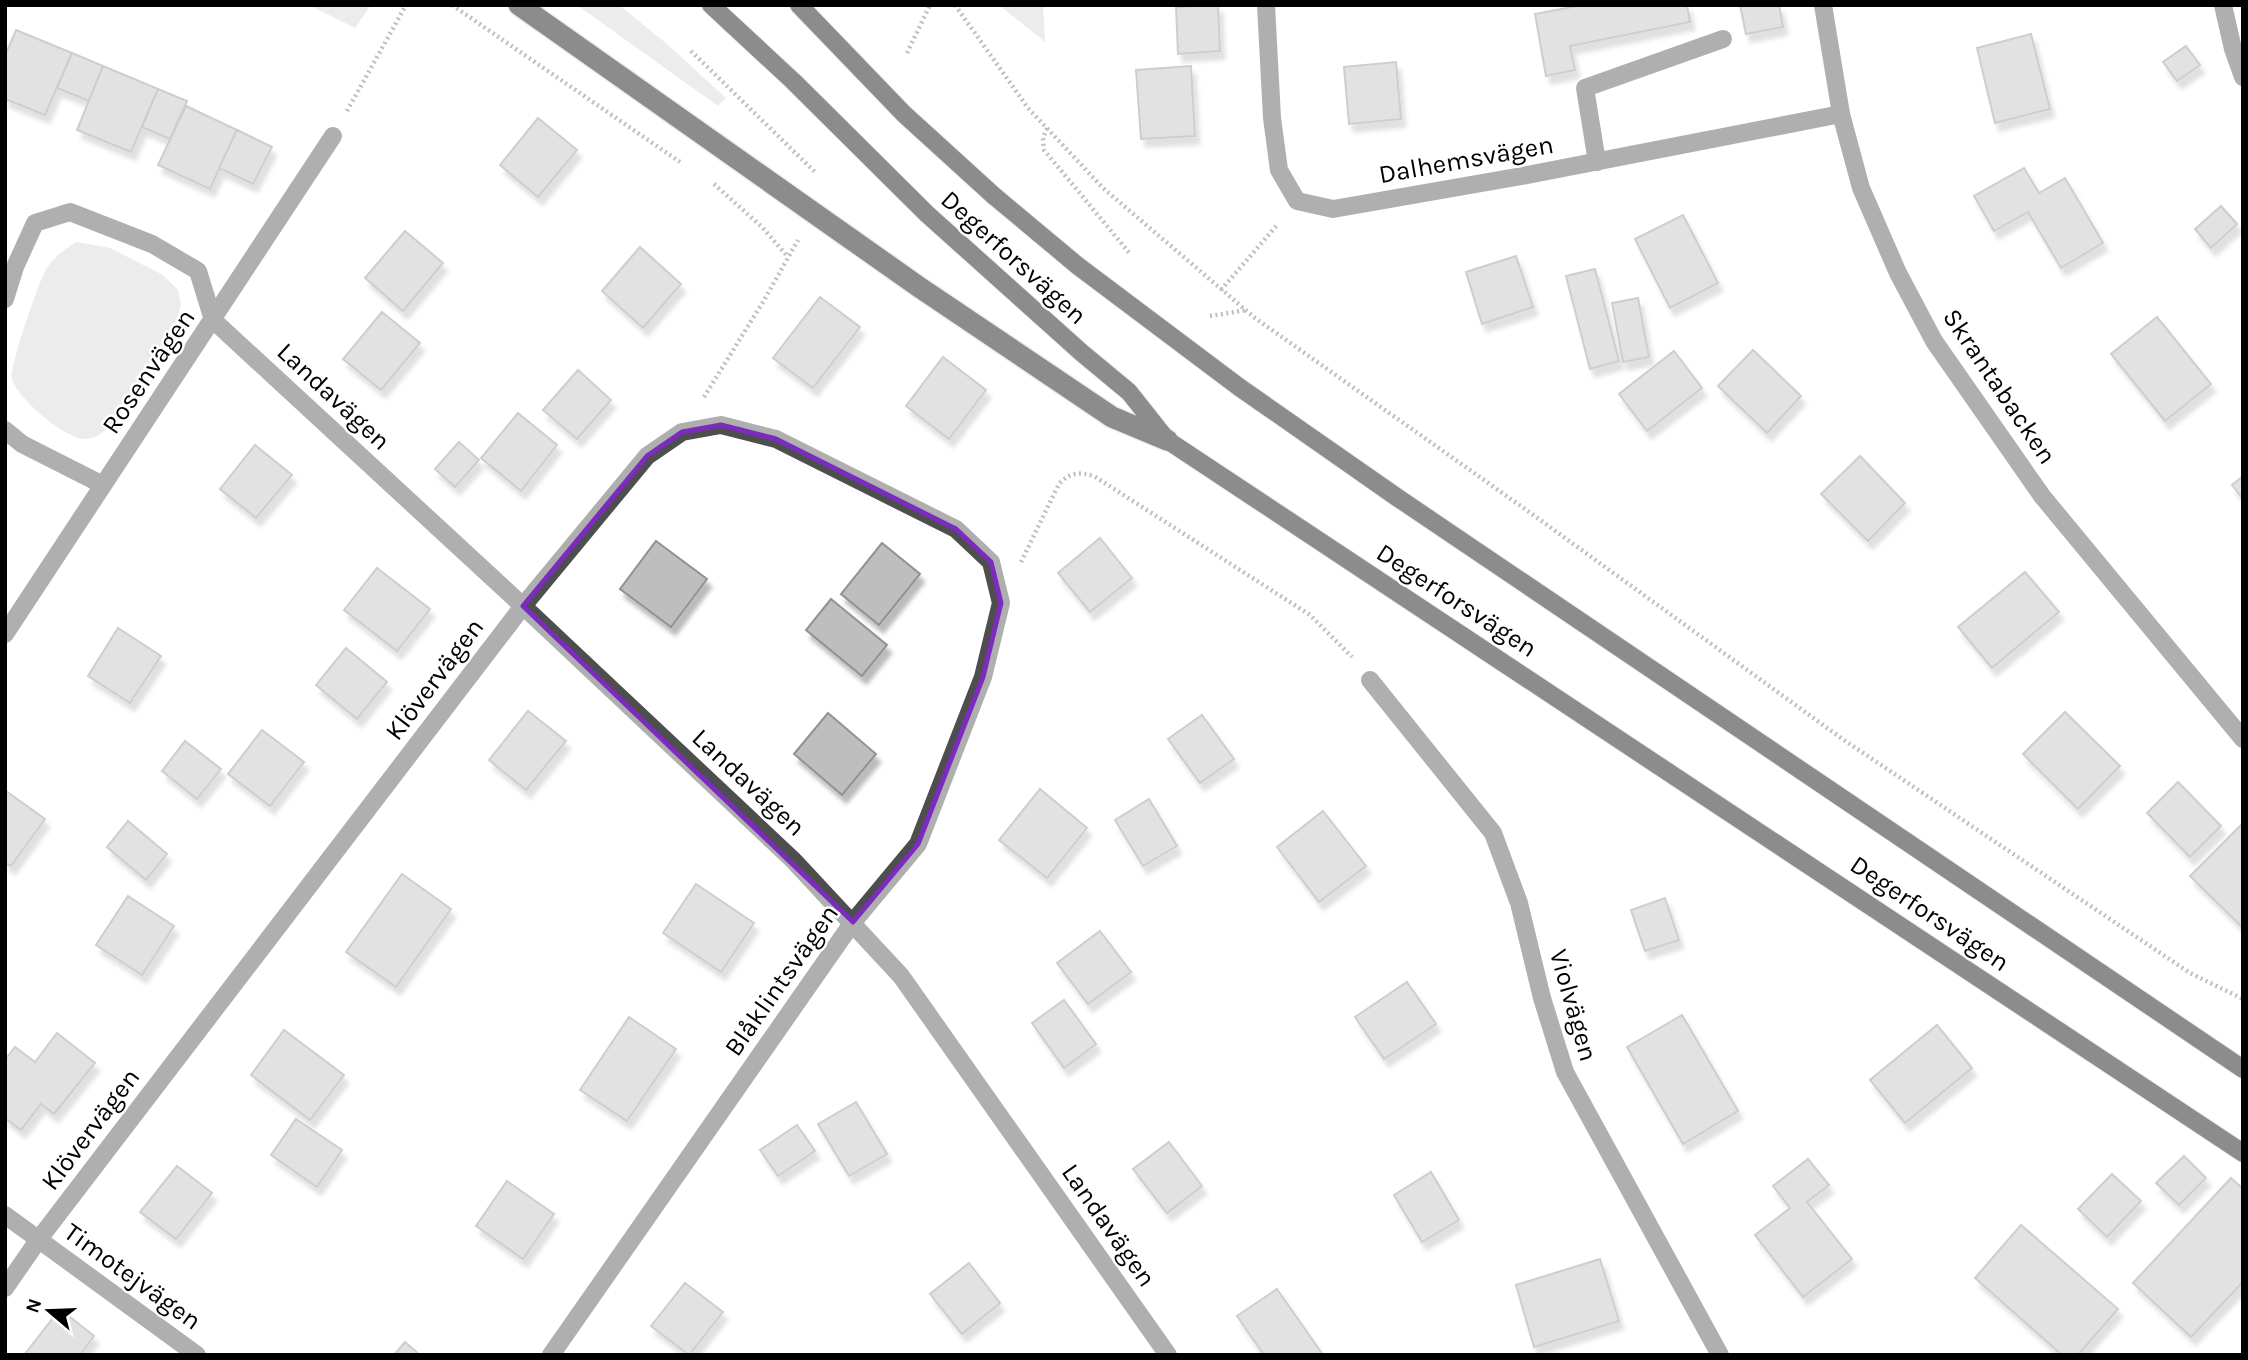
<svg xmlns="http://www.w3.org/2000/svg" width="2248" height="1360" viewBox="0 0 2248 1360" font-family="Karla,sans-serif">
<defs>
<filter id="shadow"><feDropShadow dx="4.5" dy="8" stdDeviation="2" flood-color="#0004"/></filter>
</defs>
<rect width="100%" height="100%" fill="#fff"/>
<!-- green -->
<g fill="#d5d5d5">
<path d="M309,5H371L355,28Z"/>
<path d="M577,5H619L667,44L726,98L718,106Z"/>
<path d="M999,5H1043L1045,42Z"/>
<path d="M76,242L110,248L163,275L178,290L181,304L176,322L113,423C105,430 97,439 85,439C65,439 17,398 12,379C9,367 38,285 45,271C52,258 64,250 76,242Z"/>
</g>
<!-- building -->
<g fill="#bebebe" stroke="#929292" stroke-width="2" filter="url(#shadow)">
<path d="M1218,5L1220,51L1178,54L1176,7Z"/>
<path d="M1582,5H1687L1690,22L1570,46L1575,70L1546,76L1535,14Z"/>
<path d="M1740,5H1779L1783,27L1746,34Z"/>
<path d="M16,30L72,53L45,115L5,99V56Z"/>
<path d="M2031,34L2050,109L1995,123L1977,48Z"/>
<path d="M2186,46L2200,65L2177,81L2163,62Z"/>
<path d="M72,53L103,66L89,101L57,88Z"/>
<path d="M1396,62L1401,119L1349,124L1344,67Z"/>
<path d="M103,66L158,89L131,152L77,130Z"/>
<path d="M1191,66L1195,136L1141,139L1136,70Z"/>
<path d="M158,89L187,101L170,139L142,127Z"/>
<path d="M186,106L237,130L210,189L158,165Z"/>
<path d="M538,118L577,150L538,197L500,165Z"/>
<path d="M237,130L272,147L253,184L219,168Z"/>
<path d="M2024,168L2039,193L2065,178L2103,243L2061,268L2028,212L1994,231L1974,196Z"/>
<path d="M2221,206L2237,224L2211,248L2195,229Z"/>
<path d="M1683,215L1718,283L1670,308L1635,239Z"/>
<path d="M405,231L443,263L403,311L365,278Z"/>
<path d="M640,247L681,284L643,328L602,291Z"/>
<path d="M1516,256L1533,307L1482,324L1466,272Z"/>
<path d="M1595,269L1619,361L1590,369L1566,276Z"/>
<path d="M820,297L860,327L813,388L773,358Z"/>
<path d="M1638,298L1649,357L1623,362L1612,303Z"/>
<path d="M382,312L420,343L381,390L343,359Z"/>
<path d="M2157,317L2211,384L2165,421L2111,354Z"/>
<path d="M1753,350L1801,396L1767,433L1718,386Z"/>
<path d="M1674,351L1702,388L1647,431L1619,394Z"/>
<path d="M943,357L986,390L949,439L906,406Z"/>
<path d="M578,370L611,400L577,439L543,410Z"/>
<path d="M518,413L557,445L521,491L481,458Z"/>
<path d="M459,442L479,460L455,487L435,469Z"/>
<path d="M255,445L292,475L256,518L220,489Z"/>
<path d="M1860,456L1905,503L1868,541L1821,494Z"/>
<path d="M2243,476V499L2232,485Z"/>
<path d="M1100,538L1132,578L1090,612L1058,573Z"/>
<path d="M656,541L707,579L671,627L620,589Z"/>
<path d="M882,543L920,574L879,625L841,594Z"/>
<path d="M377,568L430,609L397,651L344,610Z"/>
<path d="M2025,572L2059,612L1992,668L1958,627Z"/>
<path d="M831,599L887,645L862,676L806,630Z"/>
<path d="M118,628L161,656L130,703L88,676Z"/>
<path d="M346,648L387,682L357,719L316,685Z"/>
<path d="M528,711L566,741L526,790L489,760Z"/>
<path d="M2065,712L2120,766L2078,809L2023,754Z"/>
<path d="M828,713L876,754L842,795L794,754Z"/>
<path d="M1202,715L1234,759L1200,783L1168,739Z"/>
<path d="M262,730L304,762L270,806L228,774Z"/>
<path d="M185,741L221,769L197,799L162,771Z"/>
<path d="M2178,782L2221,826L2190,857L2147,813Z"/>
<path d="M1040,789L1087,828L1047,878L999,840Z"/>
<path d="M6,791L45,819L11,866L5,863Z"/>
<path d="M1149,799L1177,846L1143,866L1115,820Z"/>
<path d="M1323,811L1366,866L1319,902L1277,847Z"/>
<path d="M128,821L167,854L146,880L107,847Z"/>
<path d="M2243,823V928L2190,876Z"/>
<path d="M402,874L451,909L396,987L346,952Z"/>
<path d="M696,884L754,923L721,972L663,933Z"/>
<path d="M128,896L174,926L142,975L96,945Z"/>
<path d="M1665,898L1679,940L1645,951L1631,910Z"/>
<path d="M1100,931L1131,972L1088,1004L1057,963Z"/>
<path d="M1407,982L1436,1024L1384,1059L1355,1017Z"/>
<path d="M1064,1000L1096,1044L1064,1068L1032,1023Z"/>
<path d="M1682,1015L1738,1111L1683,1144L1627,1047Z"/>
<path d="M629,1017L676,1049L627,1121L580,1090Z"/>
<path d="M1937,1025L1972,1068L1905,1123L1870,1080Z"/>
<path d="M284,1030L344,1075L310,1120L251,1075Z"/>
<path d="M57,1033L95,1063L54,1114L41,1104L21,1130L5,1118V1060L15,1047L35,1062Z"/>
<path d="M856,1102L887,1154L849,1176L818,1124Z"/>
<path d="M296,1119L342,1150L317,1187L271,1155Z"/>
<path d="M797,1125L815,1151L778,1176L760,1150Z"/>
<path d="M1169,1142L1202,1186L1167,1213L1133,1169Z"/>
<path d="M2184,1156L2206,1178L2179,1205L2156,1183Z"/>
<path d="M1808,1159L1829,1185L1807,1202L1852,1259L1803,1297L1755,1235L1790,1208L1773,1186Z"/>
<path d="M177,1166L212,1193L176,1239L140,1212Z"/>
<path d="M1431,1172L1459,1220L1422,1242L1394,1195Z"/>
<path d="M2112,1174L2141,1201L2107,1237L2078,1209Z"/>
<path d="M2231,1178L2243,1189V1282L2191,1337L2133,1283Z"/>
<path d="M507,1181L554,1214L523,1259L476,1226Z"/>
<path d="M2021,1225L2118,1309L2078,1355H2062L1975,1278Z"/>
<path d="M1600,1259L1619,1321L1534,1347L1516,1285Z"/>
<path d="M969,1263L1000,1303L962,1334L930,1294Z"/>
<path d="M685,1283L723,1312L689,1355L651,1326Z"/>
<path d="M1277,1289L1323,1355H1264L1237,1316Z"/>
<path d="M60,1309L94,1336L80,1355H27L25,1354Z"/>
<path d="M405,1342L420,1355H394Z"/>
</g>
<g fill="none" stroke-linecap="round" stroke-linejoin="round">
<defs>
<g id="major">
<path d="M711,5L793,81L927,214L1082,353L1129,392L1167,440L2243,1153"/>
<path d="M799,5L904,114L993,195L1078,266L1239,387L1398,498L2243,1069"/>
</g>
<path id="highway" d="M519,5L919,287L1112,417L1167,440"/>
</defs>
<!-- major casing -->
<use href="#major" stroke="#dbdbdb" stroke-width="20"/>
<!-- highway casing -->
<use href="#highway" stroke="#dbdbdb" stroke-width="24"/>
<!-- path -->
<g stroke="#707070" stroke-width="4.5" stroke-dasharray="2 3.5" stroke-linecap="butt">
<path d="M452,5L680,162"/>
<path d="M955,5L1028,108L1103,188L1255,318L1532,514L1841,738L2190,973L2243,999"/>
<path d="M691,51L816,173"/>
<path d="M907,53L930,5"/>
<path d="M347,111L406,5"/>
<path d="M1047,128L1043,138L1044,150L1131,255"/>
<path d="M714,184L762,227L788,257"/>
<path d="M1221,290L1278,224"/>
<path d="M1210,316L1246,310"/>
<path d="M704,397L763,302L798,240"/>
<path d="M1021,562L1059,484C1070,472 1079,472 1094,476L1310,615L1352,657"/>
</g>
<!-- minor -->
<g stroke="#4e4e4e" stroke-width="18">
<path d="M1266,5L1272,118L1279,170L1297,201L1333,209L1522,176L1841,114"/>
<path d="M1823,5L1841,114L1861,188L1898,273L1934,341L2042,496L2243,739"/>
<path d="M2223,5L2233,49L2243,77"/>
<path d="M1597,162L1585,88L1723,39"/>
<path d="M5,299L15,267L35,223L70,212L152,244L198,271L213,320L523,606L793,860L901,976L1168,1355"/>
<path d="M5,430L22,444L103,485"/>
<path d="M5,634L333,136"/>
<path d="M1370,680L1493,833L1519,903L1542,998L1565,1072L1720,1355"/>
<path d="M5,1215L197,1355"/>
<path d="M5,1288L39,1239L523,606L647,456L682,432L721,425L776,439L956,529L991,562L1001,603L983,677L918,844L853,922L551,1355"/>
</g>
<!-- major -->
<use href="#major" stroke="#000" stroke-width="18"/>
<!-- highway -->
<use href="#highway" stroke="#000" stroke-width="21"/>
</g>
<!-- marked area -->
<path d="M0 0H2248V1360H0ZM721,425L776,439L956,529L991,562L1001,603L983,677L918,844L853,922L523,606L647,456L682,432Z" fill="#fff" fill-opacity=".55" fill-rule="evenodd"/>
<path fill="none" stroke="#7b2cbf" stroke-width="5" stroke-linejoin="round" d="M721,425L776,439L956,529L991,562L1001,603L983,677L918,844L853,922L523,606L647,456L682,432Z"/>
<g text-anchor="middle" stroke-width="5" stroke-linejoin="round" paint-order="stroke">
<!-- street labels -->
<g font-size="26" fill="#000" stroke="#fff">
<text transform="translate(1466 159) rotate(-10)" y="9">Dalhemsvägen</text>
<text transform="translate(1014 257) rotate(42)" y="9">Degerforsvägen</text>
<text transform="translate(148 371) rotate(-56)" y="9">Rosenvägen</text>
<text transform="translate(2000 386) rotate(56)" y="9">Skrantabacken</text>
<text transform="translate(334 396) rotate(43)" y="9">Landavägen</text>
<text transform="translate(1457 600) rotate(33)" y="9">Degerforsvägen</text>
<text transform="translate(434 679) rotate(-53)" y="9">Klövervägen</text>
<text transform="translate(749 782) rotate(43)" y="9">Landavägen</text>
<text transform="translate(1930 913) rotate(34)" y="9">Degerforsvägen</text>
<text transform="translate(781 980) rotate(-55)" y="9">Blåklintsvägen</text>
<text transform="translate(1574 1005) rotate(74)" y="9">Violvägen</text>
<text transform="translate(90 1129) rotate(-53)" y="9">Klövervägen</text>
<text transform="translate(1109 1225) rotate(55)" y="9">Landavägen</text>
<text transform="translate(133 1276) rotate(36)" y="9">Timotejvägen</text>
</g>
</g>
<!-- border -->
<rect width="2248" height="1360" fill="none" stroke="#000000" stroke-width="14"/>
<!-- north arrow -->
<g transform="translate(49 1311) rotate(289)" stroke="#ffffff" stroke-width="5" paint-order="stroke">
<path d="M0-5L12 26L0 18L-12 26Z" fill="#000000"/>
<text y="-10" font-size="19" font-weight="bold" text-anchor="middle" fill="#000000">N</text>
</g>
</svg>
